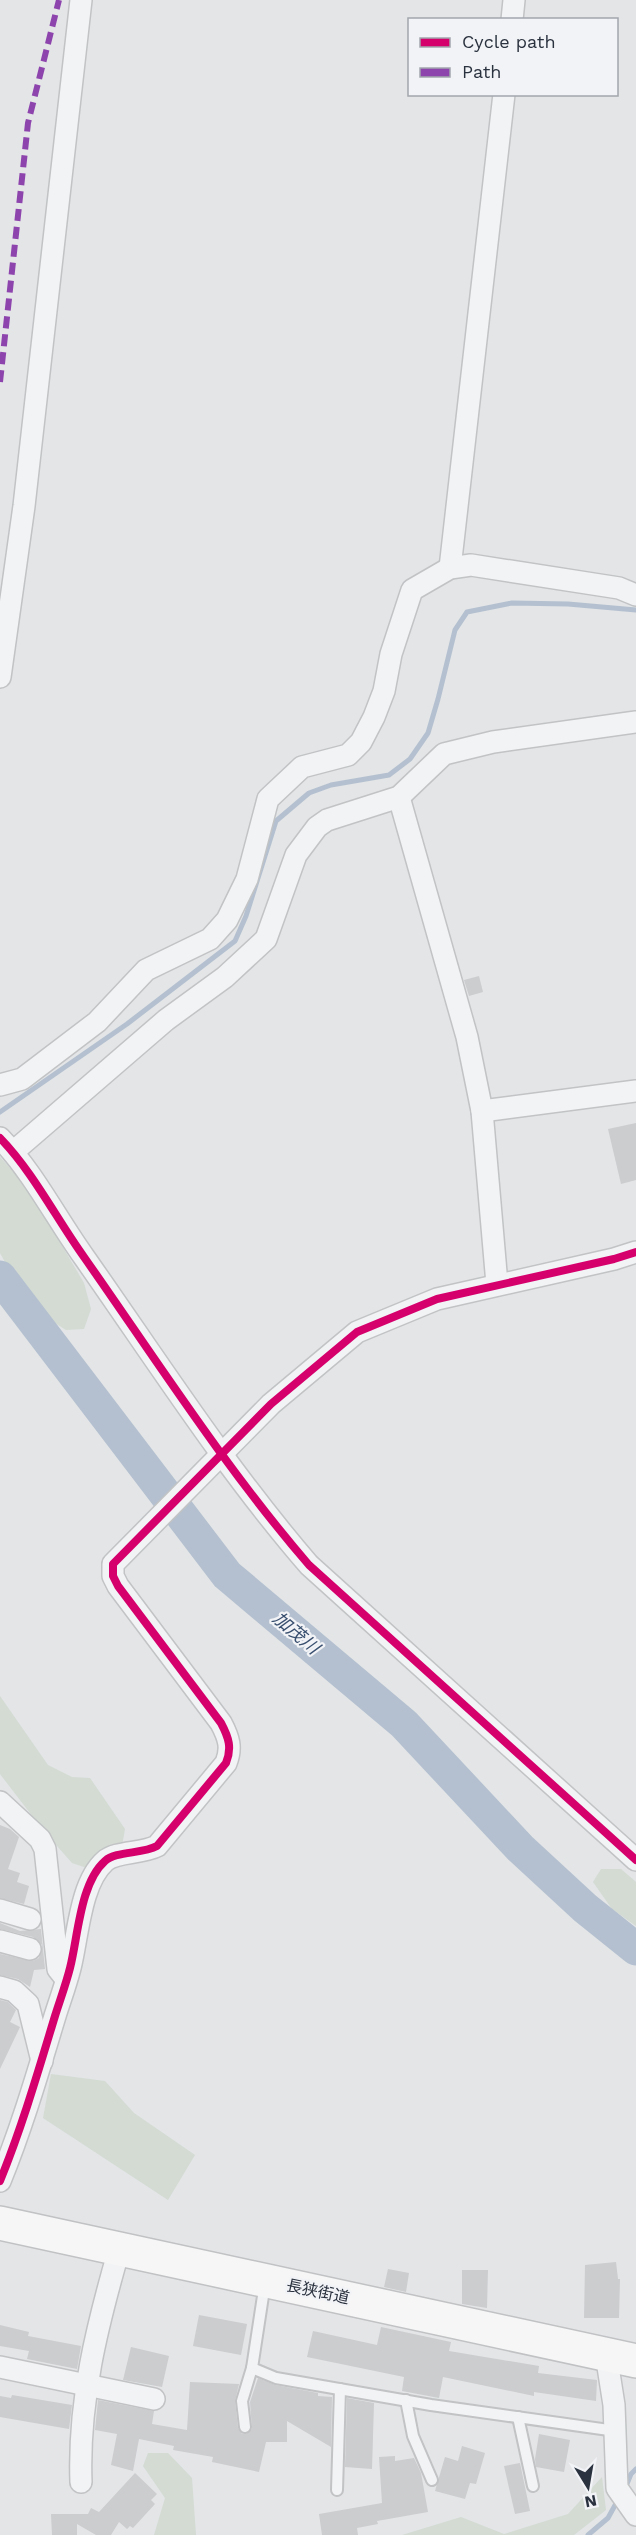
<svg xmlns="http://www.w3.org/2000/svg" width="636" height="2535" viewBox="0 0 636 2535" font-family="'Work Sans','Noto Sans JP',sans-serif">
<rect width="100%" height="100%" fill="#e3e5e7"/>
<!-- green -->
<g fill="#d3dbd3">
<path d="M0,1157L28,1188L84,1283L91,1309L84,1329L66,1330L41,1314L17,1284L0,1253Z"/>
<path d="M0,1696L48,1765L72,1777L90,1778L125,1829L122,1846L90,1869L72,1863L43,1830L0,1774Z"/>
<path d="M601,1869H621L636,1882V1926L612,1909L593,1882Z"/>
<path d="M51,2074L105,2081L134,2113L195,2155L168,2200L43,2118Z"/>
<path d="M148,2453H168L192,2478L196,2535H154L165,2498L143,2466Z"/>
<path d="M602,2477L606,2510L574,2535H402L461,2517L504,2534L568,2514Z"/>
</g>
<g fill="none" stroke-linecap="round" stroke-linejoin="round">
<!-- stream -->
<g stroke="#b4c0cf" stroke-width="5">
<path d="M0,1112L127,1024L235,941L246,916L276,821L309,793L331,785L389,775L410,759L428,733L438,699L455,630L467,612L512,603L568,604L636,610"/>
<path d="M624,2491L631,2474L636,2469"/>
<path d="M588,2535L608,2518L619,2498"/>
</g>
<!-- river -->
<path stroke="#b4c0cf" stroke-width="33" d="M0,1277L227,1575L404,1724L520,1848L585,1908L636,1949"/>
</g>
<!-- building -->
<g fill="#cbcdcf">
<path d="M479,976L483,992L469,996L464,980Z"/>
<path d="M636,1123V1180L621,1184L608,1129Z"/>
<path d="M0,1825L10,1829L19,1837L8,1869L20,1873L17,1882L29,1886L24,1904L0,1898Z"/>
<path d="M0,1923L20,1931L41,1929L45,1969L34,1970L30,1987L18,1979L0,1975V1954L33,1961L39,1958L42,1945L33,1937L0,1929Z"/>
<path d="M0,2000L8,2002L16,2010L10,2022L20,2027L0,2069Z"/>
<path d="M616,2262L618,2279H620L619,2318H584L585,2265Z"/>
<path d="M388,2269L409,2273L406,2292L384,2287Z"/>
<path d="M462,2270H488L487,2308L462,2304Z"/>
<path d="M199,2315L247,2324L241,2355L193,2346Z"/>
<path d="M0,2325L29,2332L28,2336L81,2346L77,2369L27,2359L29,2351L0,2346Z"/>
<path d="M381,2327L451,2342L449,2351L539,2366L538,2373L597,2380L596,2401L534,2392V2396L443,2377L439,2398L402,2391L404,2377L307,2357L313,2331L377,2345Z"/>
<path d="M131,2347L169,2356L162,2387L123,2380Z"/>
<path d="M258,2378L275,2385L318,2393V2396L332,2397L331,2447L287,2421V2442H266L259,2472L212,2462L213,2457L173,2450L174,2446L139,2439L133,2471L111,2465L117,2434L95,2430L98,2400L154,2411L152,2424L187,2430L190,2382L239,2384L235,2401L238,2428L242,2434H246L252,2429L250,2402Z"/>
<path d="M12,2395L72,2405L69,2429L0,2417V2396L11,2398Z"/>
<path d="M347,2398L374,2403L372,2469L345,2467Z"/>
<path d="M539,2434L570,2440L564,2472L536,2467L535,2459Z"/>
<path d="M462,2446L485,2453L476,2484L470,2483L465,2499L435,2491L445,2457L458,2461Z"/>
<path d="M395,2456V2461L414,2458L421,2473L428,2512L377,2521L378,2524L357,2528L358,2535H322L319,2514L382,2503L379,2457Z"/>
<path d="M520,2463L530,2511L515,2514L504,2466Z"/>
<path d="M135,2473L157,2494L151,2500L155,2504L133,2528L130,2526L127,2529L119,2522L111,2535H96L77,2524V2535H52L51,2514H88L91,2508L99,2512Z"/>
</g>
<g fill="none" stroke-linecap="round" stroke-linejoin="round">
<defs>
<g id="service">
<path d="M265,2283L252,2368L276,2378L431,2405L616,2431"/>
<path d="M406,2400L413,2436L432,2480"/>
<path d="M518,2417L533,2486"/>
<path d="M245,2427L242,2401L252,2368"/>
<path d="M337,2490L340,2389"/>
</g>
<g id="minor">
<path d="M512,20L514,0"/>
<path d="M450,568L504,94"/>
<path d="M0,677L24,506L81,0"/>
<path d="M399,797L467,1037L482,1111L497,1284"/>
<path d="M0,1085L22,1079L97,1022L146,970L210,939L227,920L247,879L268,799L302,767L348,755L361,742L374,717L384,691L391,654L412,590L450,568L471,565L619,588L636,595"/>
<path d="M482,1111L636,1091"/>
<path d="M0,1138C33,1172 56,1218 84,1257C157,1361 226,1469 309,1565L636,1860"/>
<path d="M13,1152L166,1020L225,977L266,939L296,855L317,827L327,820L399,797L444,754L493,742L636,722"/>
<path d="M0,1802L40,1839L45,1849L58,1969L66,1979"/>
<path d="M0,1910L30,1919"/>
<path d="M0,1941L30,1949"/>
<path d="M0,1987L14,1991L28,2004L42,2061"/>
<path d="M0,2181C22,2127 38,2072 55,2016C60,2000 66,1984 70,1968C78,1937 80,1883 105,1861C116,1851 142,1854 157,1846L226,1763C232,1748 229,1738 221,1723L118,1586L113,1576V1564L271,1404L357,1332L437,1299L614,1259L636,1252"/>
<path d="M606,2354L614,2405L617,2488L636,2515"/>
<path d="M0,2367L154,2399"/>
<path d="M81,2482C78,2402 97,2326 119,2250"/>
</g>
<path id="primary" d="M0,2223L636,2361"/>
</defs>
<!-- service casing -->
<use href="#service" stroke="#c1c3c5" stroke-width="14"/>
<!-- minor casing -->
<use href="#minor" stroke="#c1c3c5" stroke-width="24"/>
<!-- primary casing -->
<use href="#primary" stroke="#c0c2c4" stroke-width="36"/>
<!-- service -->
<use href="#service" stroke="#f2f3f4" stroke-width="10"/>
<!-- minor -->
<use href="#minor" stroke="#f2f3f4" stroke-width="21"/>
<!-- primary -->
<use href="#primary" stroke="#f6f6f6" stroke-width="33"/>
<!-- quiet -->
<path stroke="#8e44ad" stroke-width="6" stroke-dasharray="12 6" stroke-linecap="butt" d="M0,382L28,123L59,0"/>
<defs>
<g id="cycleway">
<path d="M0,1138C33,1172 56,1218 84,1257C157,1361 226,1469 309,1565L636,1860"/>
<path d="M0,2181C22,2127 38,2072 55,2016C60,2000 66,1984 70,1968C78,1937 80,1883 105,1861C116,1851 142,1854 157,1846L226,1763C232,1748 229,1738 221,1723L118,1586L113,1576V1564L271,1404L357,1332L437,1299L614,1259L636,1252"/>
</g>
</defs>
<!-- cycleway casing -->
<use href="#cycleway" stroke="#f1f3f6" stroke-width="11"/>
<!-- cycleway -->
<use href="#cycleway" stroke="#d6006c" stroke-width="8"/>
</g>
<g text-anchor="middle" stroke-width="4.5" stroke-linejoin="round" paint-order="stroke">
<!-- street labels -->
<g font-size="16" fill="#2b323f" stroke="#f1f3f6">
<text transform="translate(318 2291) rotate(12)" y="6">長狭街道</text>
</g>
<!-- water labels -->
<g font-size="18" font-style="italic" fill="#394f6f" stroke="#f1f3f6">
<text transform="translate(296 1633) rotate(40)" y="6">加茂川</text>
</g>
</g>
<!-- legend -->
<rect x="408" y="18" width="210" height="78" fill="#f1f3f6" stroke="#a2a6ad" stroke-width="1.5"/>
<rect x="420" y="38" width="30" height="9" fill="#d6006c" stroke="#a2a6ad" stroke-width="1.5"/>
<text x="462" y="48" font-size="18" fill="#2b323f">Cycle path</text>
<rect x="420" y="68" width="30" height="9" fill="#8e44ad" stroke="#a2a6ad" stroke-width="1.5"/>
<text x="462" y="78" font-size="18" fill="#2b323f">Path</text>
<!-- north arrow -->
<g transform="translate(588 2487) rotate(169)" stroke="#f1f3f6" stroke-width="4.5" paint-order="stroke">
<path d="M0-4.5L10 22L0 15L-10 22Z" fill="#2b323f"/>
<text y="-9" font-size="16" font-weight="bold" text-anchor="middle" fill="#2b323f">N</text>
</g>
</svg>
